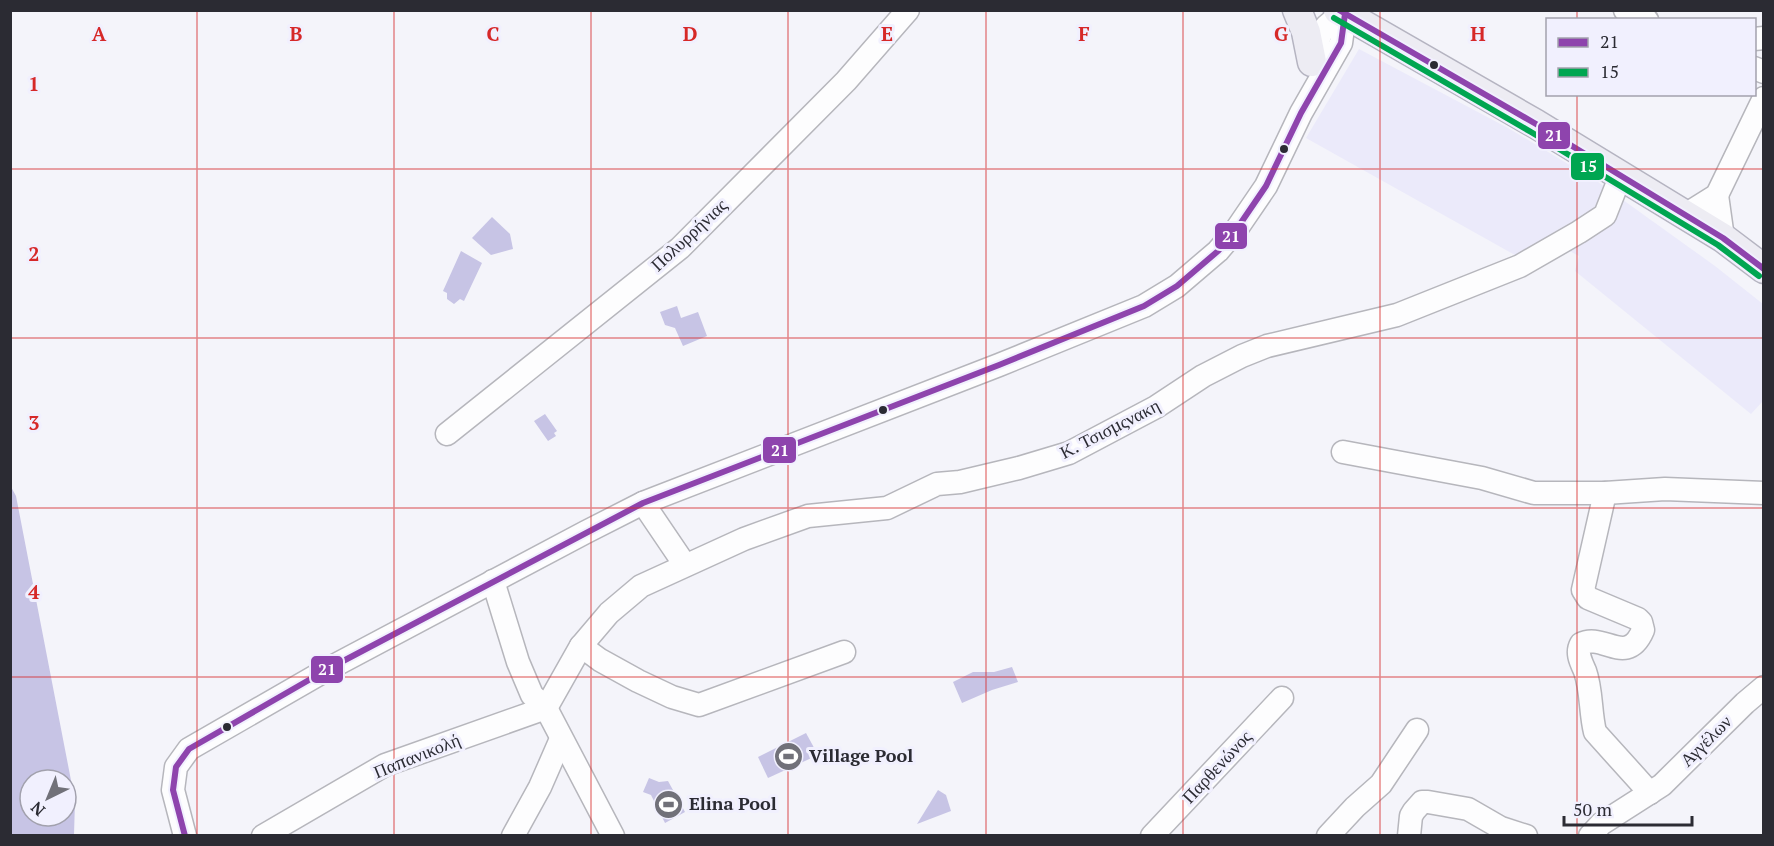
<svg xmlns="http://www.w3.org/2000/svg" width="1774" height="846" viewBox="0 0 1774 846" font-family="'PT Serif',serif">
<rect width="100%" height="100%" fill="#f4f4fa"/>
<!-- built -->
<path fill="#ebeafa" d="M1359,49L1508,128L1598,182L1715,266L1763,304V401L1751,414L1575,271L1579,256L1558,245L1522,259L1306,138Z"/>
<!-- water -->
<g fill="#c7c4e5" fill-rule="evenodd">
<path d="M492,217L510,234L513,249L491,255L472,238Z"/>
<path d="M461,251L482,263L464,301L460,299L454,304L447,299V293L443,291Z"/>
<path d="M677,306L681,318L698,312L707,336L683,346L675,328L665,325L660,312Z"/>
<path d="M545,414L557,431L554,433L556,436L548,441L534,421Z"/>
<path d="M10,485L16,496L75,801L74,835H11ZM30,780H66V816H30Z"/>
<path d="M1012,667L1018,682L992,690L962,703L953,682L973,672H994Z"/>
<path d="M806,733L818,755L768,778L758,757Z"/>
<path d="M649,778L659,782L668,781L685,812L665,823L651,795L643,792Z"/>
<path d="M938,790L946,795L951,811L917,824Z"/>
</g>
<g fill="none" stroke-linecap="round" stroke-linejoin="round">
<defs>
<g id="minor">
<path d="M1625,10L1647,20"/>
<path d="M1754,39L1764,38"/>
<path d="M1312,62C1320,35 1318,27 1345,14"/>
<path d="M1754,68L1764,72"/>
<path d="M1717,195L1723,238"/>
<path d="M1685,215L1717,195L1764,98"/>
<path d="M447,434L680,248L846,81L908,10"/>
<path d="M1343,452L1482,478L1534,493H1605L1665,489L1764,493"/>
<path d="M1605,493L1583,590L1588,598L1638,619L1641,622L1643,630C1627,668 1603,632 1581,644C1576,653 1581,662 1585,671C1592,691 1590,712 1595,732L1650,793"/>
<path d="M643,503L685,565"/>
<path d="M493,581L518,662L532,695L546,708L613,836"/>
<path d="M581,646L600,660L638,681L672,697L699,705L844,652"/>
<path d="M546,708L581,646L609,613L641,586L744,539L808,516L887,508L937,484L960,482L1019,468L1069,453L1156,407L1203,376L1242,356L1267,346L1397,315L1520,266L1579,232L1605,215L1620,177"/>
<path d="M185,836L173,790L176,767L189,749L328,669L586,532L643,503L999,365L1144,306L1177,286L1218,251L1236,230L1266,186L1301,113L1341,43L1345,14"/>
<path d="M263,836L385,765L546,708"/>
<path d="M513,836L540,787L561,739"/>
<path d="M1152,836L1282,698"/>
<path d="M1328,836L1355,807L1381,784L1417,730"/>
<path d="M1409,836L1411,816L1414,811L1422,802H1428L1468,809L1501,828L1526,836"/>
<path d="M1590,836L1601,824L1662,785L1745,703L1764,687"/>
</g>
<g id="major">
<path d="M1297,10L1306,32L1312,62"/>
<path d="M1338,10L1536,124L1723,238L1764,269"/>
</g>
</defs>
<!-- minor casing -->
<use href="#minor" stroke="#b6b6bc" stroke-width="25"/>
<!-- major casing -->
<use href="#major" stroke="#b5b4c1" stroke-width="31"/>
<!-- minor -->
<use href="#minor" stroke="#fdfdfe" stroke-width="22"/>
<!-- major -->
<use href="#major" stroke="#edecf3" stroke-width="28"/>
<defs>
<g id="bus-1">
<path d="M1339,10L1536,124L1723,238L1764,269"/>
<path d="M185,836L173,790L176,767L189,749L328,669L643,503L999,365L1144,306L1177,286L1218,251L1236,230L1266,186L1301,113L1341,43L1345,14"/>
</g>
<path id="bus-2" d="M1334,18L1531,132L1718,245L1759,276"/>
</defs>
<!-- bus-1 casing -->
<use href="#bus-1" stroke="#f1f0fe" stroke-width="10"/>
<!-- bus-2 casing -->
<use href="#bus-2" stroke="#f1f0fe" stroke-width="10"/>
<!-- bus-1 -->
<use href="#bus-1" stroke="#8e44ad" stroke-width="6"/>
<!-- bus-2 -->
<use href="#bus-2" stroke="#00a651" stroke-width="6"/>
</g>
<!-- grid -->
<path fill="none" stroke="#d62828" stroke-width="1.5" stroke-opacity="0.55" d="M197,10V836M394,10V836M591,10V836M788,10V836M986,10V836M1183,10V836M1380,10V836M1577,10V20M1577,94V836M10,169H1764M10,338H1764M10,508H1764M10,677H1764"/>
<!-- icons -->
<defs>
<symbol id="stadium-disc" viewBox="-11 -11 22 22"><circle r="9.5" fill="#717179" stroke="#f1f0fe"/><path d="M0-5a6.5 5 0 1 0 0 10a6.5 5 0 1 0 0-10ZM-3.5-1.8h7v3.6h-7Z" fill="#fff"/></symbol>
</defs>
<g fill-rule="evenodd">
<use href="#stadium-disc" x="772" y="740" width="33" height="33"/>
<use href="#stadium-disc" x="652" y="788" width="33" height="33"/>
</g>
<!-- markers -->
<g fill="#2b2b33" stroke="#f1f0fe" stroke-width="2">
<circle cx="1434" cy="65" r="5"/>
<circle cx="1284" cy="149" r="5"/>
<circle cx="883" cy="410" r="5"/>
<circle cx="227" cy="727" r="5"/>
</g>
<g text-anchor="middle" stroke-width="6" stroke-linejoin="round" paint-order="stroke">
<!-- street labels -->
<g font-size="18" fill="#2b2b33" stroke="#f1f0fe">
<text transform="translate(689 235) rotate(-43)" y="6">Πολυρρήνιας</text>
<text transform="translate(1110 429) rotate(-27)" y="6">Κ. Τσισμςνακη</text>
<text transform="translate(1706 741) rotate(-45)" y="6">Αγγέλων</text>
<text transform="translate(417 756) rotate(-22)" y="6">Παπανικολή</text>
<text transform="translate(1217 767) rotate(-47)" y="6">Παρθενώνος</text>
</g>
<!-- poi labels -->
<g font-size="18" font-weight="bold" fill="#2b2b33" stroke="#f1f0fe" text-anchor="start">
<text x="809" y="762">Village Pool</text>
<text x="689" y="810">Elina Pool</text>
</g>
</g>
<g font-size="20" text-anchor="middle" font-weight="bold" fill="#d62828" stroke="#f1f0fe" stroke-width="6" stroke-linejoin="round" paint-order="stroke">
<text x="99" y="41">A</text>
<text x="296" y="41">B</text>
<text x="493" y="41">C</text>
<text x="690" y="41">D</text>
<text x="887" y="41">E</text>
<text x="1084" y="41">F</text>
<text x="1281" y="41">G</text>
<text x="1478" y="41">H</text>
<text x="34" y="91">1</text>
<text x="34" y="261">2</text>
<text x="34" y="430">3</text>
<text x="34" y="599">4</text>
</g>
<g stroke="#f1f0fe" stroke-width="2">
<rect x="1537" y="121" width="34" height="29" rx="6" fill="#8e44ad"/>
<rect x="1570" y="152" width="35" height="29" rx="6" fill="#00a651"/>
<rect x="1214" y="222" width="34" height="28" rx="6" fill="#8e44ad"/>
<rect x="762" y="436" width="35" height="28" rx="6" fill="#8e44ad"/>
<rect x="310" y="655" width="34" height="29" rx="6" fill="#8e44ad"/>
</g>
<g font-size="16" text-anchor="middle" font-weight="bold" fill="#fff">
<text x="1554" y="141">21</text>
<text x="1588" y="172">15</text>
<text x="1231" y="242">21</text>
<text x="780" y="456">21</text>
<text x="327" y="675">21</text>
</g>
<!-- border -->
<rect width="1774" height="846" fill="none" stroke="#2b2b33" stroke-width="24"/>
<!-- legend -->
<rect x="1546" y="18" width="210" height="78" fill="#f1f0fe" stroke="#a2a1ad" stroke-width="1.5"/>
<rect x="1558" y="38" width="30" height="9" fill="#8e44ad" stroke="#a2a1ad" stroke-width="1.5"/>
<text x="1600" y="48" font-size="18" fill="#2b2b33">21</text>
<rect x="1558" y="68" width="30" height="9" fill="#00a651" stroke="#a2a1ad" stroke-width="1.5"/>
<text x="1600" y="78" font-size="18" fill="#2b2b33">15</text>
<!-- north arrow -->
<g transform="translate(48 798) rotate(223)"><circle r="28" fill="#f1f0fe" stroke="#a2a1ad" stroke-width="1.5"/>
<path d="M0-4.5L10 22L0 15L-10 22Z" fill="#717179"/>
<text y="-9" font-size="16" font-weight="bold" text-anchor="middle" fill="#2b2b33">N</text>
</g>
<!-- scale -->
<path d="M1564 816v9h128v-9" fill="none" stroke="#2b2b33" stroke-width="3"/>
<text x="1573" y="816" font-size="18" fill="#2b2b33" stroke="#f1f0fe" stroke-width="4.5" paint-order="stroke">50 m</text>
</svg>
